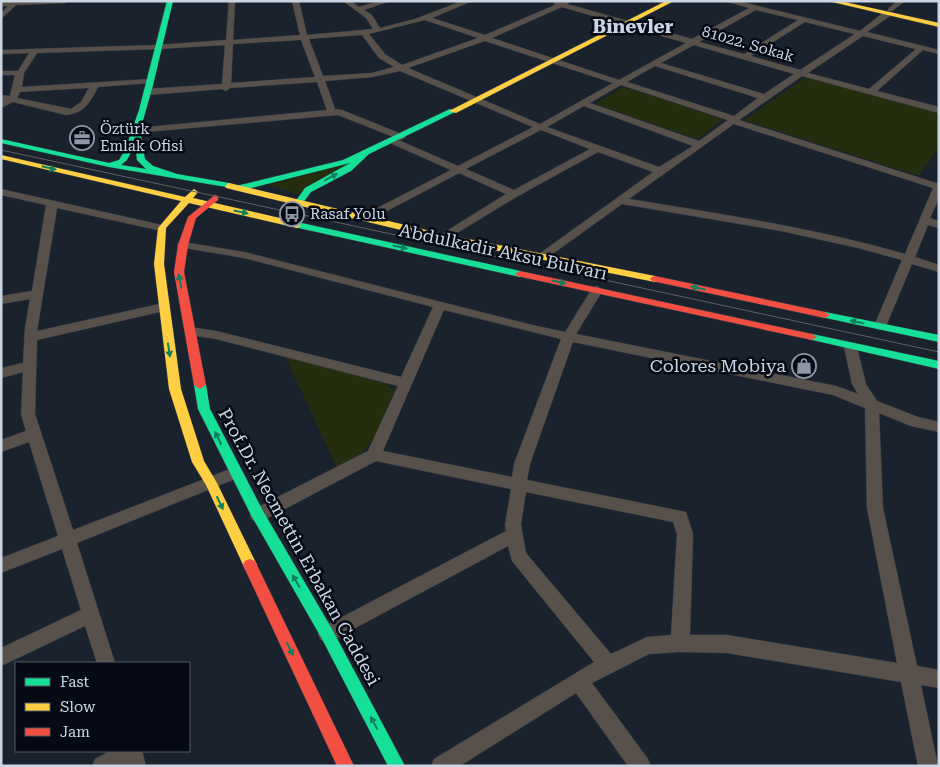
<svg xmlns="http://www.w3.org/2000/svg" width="940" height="767" viewBox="0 0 940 767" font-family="'Roboto Serif',serif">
<rect width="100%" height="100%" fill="#1a222e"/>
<!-- green -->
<g fill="#242d0d">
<path d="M806,77L939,113V147L919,176L744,120Z"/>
<path d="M623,87L724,119L698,139L595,104Z"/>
<path d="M352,163L298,194L267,185Z"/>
<path d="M285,356L387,384L395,392C379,427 377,453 336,466Z"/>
</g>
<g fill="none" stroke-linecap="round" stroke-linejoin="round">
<defs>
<g id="street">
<path d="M12,1H68L65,3L16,5L1,19V13L8,6H1V2Z"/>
<path d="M229,1H235L233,40L300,35L292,1H299L307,35L373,29L366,18L343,1H351L359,7L379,1H390L364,10L372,15L380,28L415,19L462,1H472L432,18L485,35L555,5L554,3L556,1H571L567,4L692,39L749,8L725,1H738L860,31L884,12H890V16L867,32L939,50V54L923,50L877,91L939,107V113L802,76L739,120L936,183L939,182V198L930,218L939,221V228L928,225L915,257L939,265V272L912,264L886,326L880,330L874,326L902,260L858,248L781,231L622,204L547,258H539L537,256L539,254L653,172L598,152L518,196L447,239H439L437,237L506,194L459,173L368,221H360L359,219L360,217L451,170L390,143V139H396L458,166L533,127L400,71L372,77L325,81L335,109L342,110L404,135L406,137L401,140L338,115L134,133V129L137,128L327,110L317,82L230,88L226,91L222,89L147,95L143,92L147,89L222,84L225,45L158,49L37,53L24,73L22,87L150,79L154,81L150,83L98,87C90,102 85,113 66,115L13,102L1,108V101L4,100L1,99V95L10,96L15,75H1V71H18L29,53L1,54V50L158,45L226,40ZM562,7L686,43L619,80L492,38ZM756,10L798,20L744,54L699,42ZM425,20L478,38L402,65L385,54L369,34ZM805,22L855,34L800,70L751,56ZM362,35L379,58L394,67L372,73L323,76L309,39ZM863,36L916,49L869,89L808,73ZM301,40L315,77L231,83L233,44ZM485,41L613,83L540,124L408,68ZM694,45L794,74L764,94L661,63ZM655,66L758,98L734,116L627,82ZM621,85L728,120L699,141L590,103ZM89,88L81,102L71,109L17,98L20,92ZM584,106L693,146L659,167L547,127ZM734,124L933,188L905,254C814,228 722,214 629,199ZM541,130L590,149L514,190L466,169Z"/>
<path d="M897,1H905L892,11H888V9Z"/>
<path d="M1,189L162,225L167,228L162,231L57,208L37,331L164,303L170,307L164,311L37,340L35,414L73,530L230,469L235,467L240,469L243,473L240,477L77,543L115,663H97L85,626L1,666V648L81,610L62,549L1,573V558L58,536L29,442L1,452V440L26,431L21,414L23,372L1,378V368L23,363L25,328L30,299L1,304V296L32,291L46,205L1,195Z"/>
<path d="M183,242L244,252L532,325L565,332L593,287L597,286L603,290L576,334L836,386L858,394L852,384L844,347L846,344H856L866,384L877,401L918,417L939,422V432L911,426L879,413L883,508L917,666L939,670V688L921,685L938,766H918L901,682L727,653L680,652L649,654L592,683L648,759L651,766H628L576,693L460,766H431L434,759L594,662L512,561L508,546L333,640L327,642L321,640L318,634L321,628L506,531L505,525L511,489L376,461L264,520L258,522L252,520L250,515L252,510L368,451L398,386L216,339L190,335L184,331L190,327L216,331L401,377L433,307L244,258L179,247L177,245ZM444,310L561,339L514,464L512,477L383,451ZM573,342L833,395L865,408L867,508L897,663L727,635H690L693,534L686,512L527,480L530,464ZM526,492L673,522L677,534L671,635L647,637L611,654L526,553L521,525Z"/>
<path d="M110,751H142L146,766H92L95,759Z"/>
</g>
<g id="fast">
<path d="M167,1H173L153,85L140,131L145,159L153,166L177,174L229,183L233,186L232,188L109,167L1,143V139L109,163L119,160L125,150L139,110ZM135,144L137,160L146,169L121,165L127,160Z"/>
<path d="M450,109L457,111L369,154L351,171L311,192L302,204H296L295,202L305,188L350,163L239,191L235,188L236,186L343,160Z"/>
<path d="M297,222L520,271L525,274L520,277L294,227L293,225Z"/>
<path d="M825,312L939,335V342L821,317L820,315L821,313Z"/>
<path d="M812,334L939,361V369L808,339L807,337L808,335Z"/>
<path d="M200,381L206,385L210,409L263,511L332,629L405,766H388L322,639L251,515L198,409L194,385Z"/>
</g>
<g id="slow">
<path d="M666,1H674L456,113L449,111Z"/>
<path d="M828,1H840L939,23V27Z"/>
<path d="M1,155L185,197L194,189L198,192L193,198L297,222L301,225L297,228L189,203L166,228L164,264L181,389L204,461L217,483L257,565L255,569L250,571L245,569L206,485L192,462L169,389L154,264L158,228L181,201L1,159Z"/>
<path d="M229,183L443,234L655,276L660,279L655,282L443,240L226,188L225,186Z"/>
</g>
<g id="jam">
<path d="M215,195L218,196V200L196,218L188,245L184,272L206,385L200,389L194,385L174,272L178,245L188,217Z"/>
<path d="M520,271L812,334L817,337L812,340L517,276L515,274Z"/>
<path d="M655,276L825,312L830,315L825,318L652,281L650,279L652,277Z"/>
<path d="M250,559L255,561L354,766H337L243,565L245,561Z"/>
</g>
</defs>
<!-- street casing -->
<use href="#street" stroke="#343c46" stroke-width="1"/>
<!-- fast casing -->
<use href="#fast" stroke="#343c46" stroke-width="1"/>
<!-- slow casing -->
<use href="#slow" stroke="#343c46" stroke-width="1"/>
<!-- jam casing -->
<use href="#jam" stroke="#343c46" stroke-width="1"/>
<!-- street -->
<use href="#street" fill="#58504a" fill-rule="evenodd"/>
<!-- fast -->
<use href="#fast" fill="#16e098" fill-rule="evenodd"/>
<!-- slow -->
<use href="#slow" fill="#ffcf43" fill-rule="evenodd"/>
<!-- jam -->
<use href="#jam" fill="#f24e42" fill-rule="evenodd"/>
<!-- tram -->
<path stroke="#626161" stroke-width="1" d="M1,150L939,352"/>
</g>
<!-- one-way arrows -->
<defs><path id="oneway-solid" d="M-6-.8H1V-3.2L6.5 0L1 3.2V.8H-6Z" transform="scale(1.25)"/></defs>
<g fill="#0e805d">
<use href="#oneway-solid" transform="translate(49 168) rotate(13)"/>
<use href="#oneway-solid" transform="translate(331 177) rotate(-28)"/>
<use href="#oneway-solid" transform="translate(241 212) rotate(12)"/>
<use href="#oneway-solid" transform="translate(400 247) rotate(12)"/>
<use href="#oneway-solid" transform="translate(180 281) rotate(-100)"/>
<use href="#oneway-solid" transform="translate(559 282) rotate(12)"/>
<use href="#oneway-solid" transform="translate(698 288) rotate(-168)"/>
<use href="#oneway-solid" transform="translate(857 322) rotate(-168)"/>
<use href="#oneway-solid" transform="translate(169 350) rotate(81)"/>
<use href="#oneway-solid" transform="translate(218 438) rotate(-116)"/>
<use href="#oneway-solid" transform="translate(220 503) rotate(64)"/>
<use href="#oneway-solid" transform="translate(296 581) rotate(-120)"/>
<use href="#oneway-solid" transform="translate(290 649) rotate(64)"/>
<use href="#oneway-solid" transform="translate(374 723) rotate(-118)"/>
</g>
<!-- icons -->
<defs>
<symbol id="office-ring" viewBox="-11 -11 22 22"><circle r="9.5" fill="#050a14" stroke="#8d96a4" stroke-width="1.5"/><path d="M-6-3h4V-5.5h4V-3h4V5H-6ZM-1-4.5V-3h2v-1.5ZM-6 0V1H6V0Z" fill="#8d96a4"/></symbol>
<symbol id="bus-ring" viewBox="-11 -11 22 22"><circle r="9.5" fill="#050a14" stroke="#8d96a4" stroke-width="1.5"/><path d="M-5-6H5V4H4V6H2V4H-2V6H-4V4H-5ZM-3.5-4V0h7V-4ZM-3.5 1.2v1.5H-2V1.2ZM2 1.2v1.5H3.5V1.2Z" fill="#8d96a4"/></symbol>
<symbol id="shop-ring" viewBox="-11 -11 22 22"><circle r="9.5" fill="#050a14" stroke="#8d96a4" stroke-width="1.5"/><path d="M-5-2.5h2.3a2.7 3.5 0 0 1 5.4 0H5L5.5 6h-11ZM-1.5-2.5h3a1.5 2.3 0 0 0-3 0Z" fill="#8d96a4"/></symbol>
</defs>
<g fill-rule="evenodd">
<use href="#office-ring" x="68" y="124" width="28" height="28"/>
<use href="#bus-ring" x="278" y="200" width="28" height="28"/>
<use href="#shop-ring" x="790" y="352" width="28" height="28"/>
</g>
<g text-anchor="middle" stroke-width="5" stroke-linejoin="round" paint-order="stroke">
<!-- far-street labels -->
<g font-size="15" fill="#cbd5e4" stroke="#050a14">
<text transform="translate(748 44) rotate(16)" y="5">81022. Sokak</text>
</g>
<!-- far-poi labels -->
<g font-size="15" fill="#cbd5e4" stroke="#050a14" text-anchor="start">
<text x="100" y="134">Öztürk<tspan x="100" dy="17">Emlak Ofisi</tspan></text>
<text x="310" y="219">Rasaf Yolu</text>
</g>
<!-- street labels -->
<g font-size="18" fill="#cbd5e4" stroke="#050a14">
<text transform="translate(503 252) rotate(12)" y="6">Abdulkadir Aksu Bulvarı</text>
<text transform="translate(299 547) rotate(61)" y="6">Prof.Dr. Necmettin Erbakan Caddesi</text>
</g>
<!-- poi labels -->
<g font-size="18" fill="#cbd5e4" stroke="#050a14" text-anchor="end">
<text x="786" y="372">Colores Mobiya</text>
</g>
<!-- far-district labels -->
<g font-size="19" font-weight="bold" fill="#cbd5e4" stroke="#050a14">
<text x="633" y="33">Binevler</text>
</g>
</g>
<!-- border -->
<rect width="940" height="767" fill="none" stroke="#cbd5e4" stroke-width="5"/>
<!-- legend -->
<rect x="15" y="662" width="175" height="90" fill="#050a14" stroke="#545b67"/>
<rect x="25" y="678" width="25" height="8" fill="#16e098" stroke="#545b67"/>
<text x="60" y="687" font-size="15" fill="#cbd5e4">Fast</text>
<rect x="25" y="703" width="25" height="8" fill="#ffcf43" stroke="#545b67"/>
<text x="60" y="712" font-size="15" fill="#cbd5e4">Slow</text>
<rect x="25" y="728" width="25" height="8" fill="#f24e42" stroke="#545b67"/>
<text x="60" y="737" font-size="15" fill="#cbd5e4">Jam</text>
</svg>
